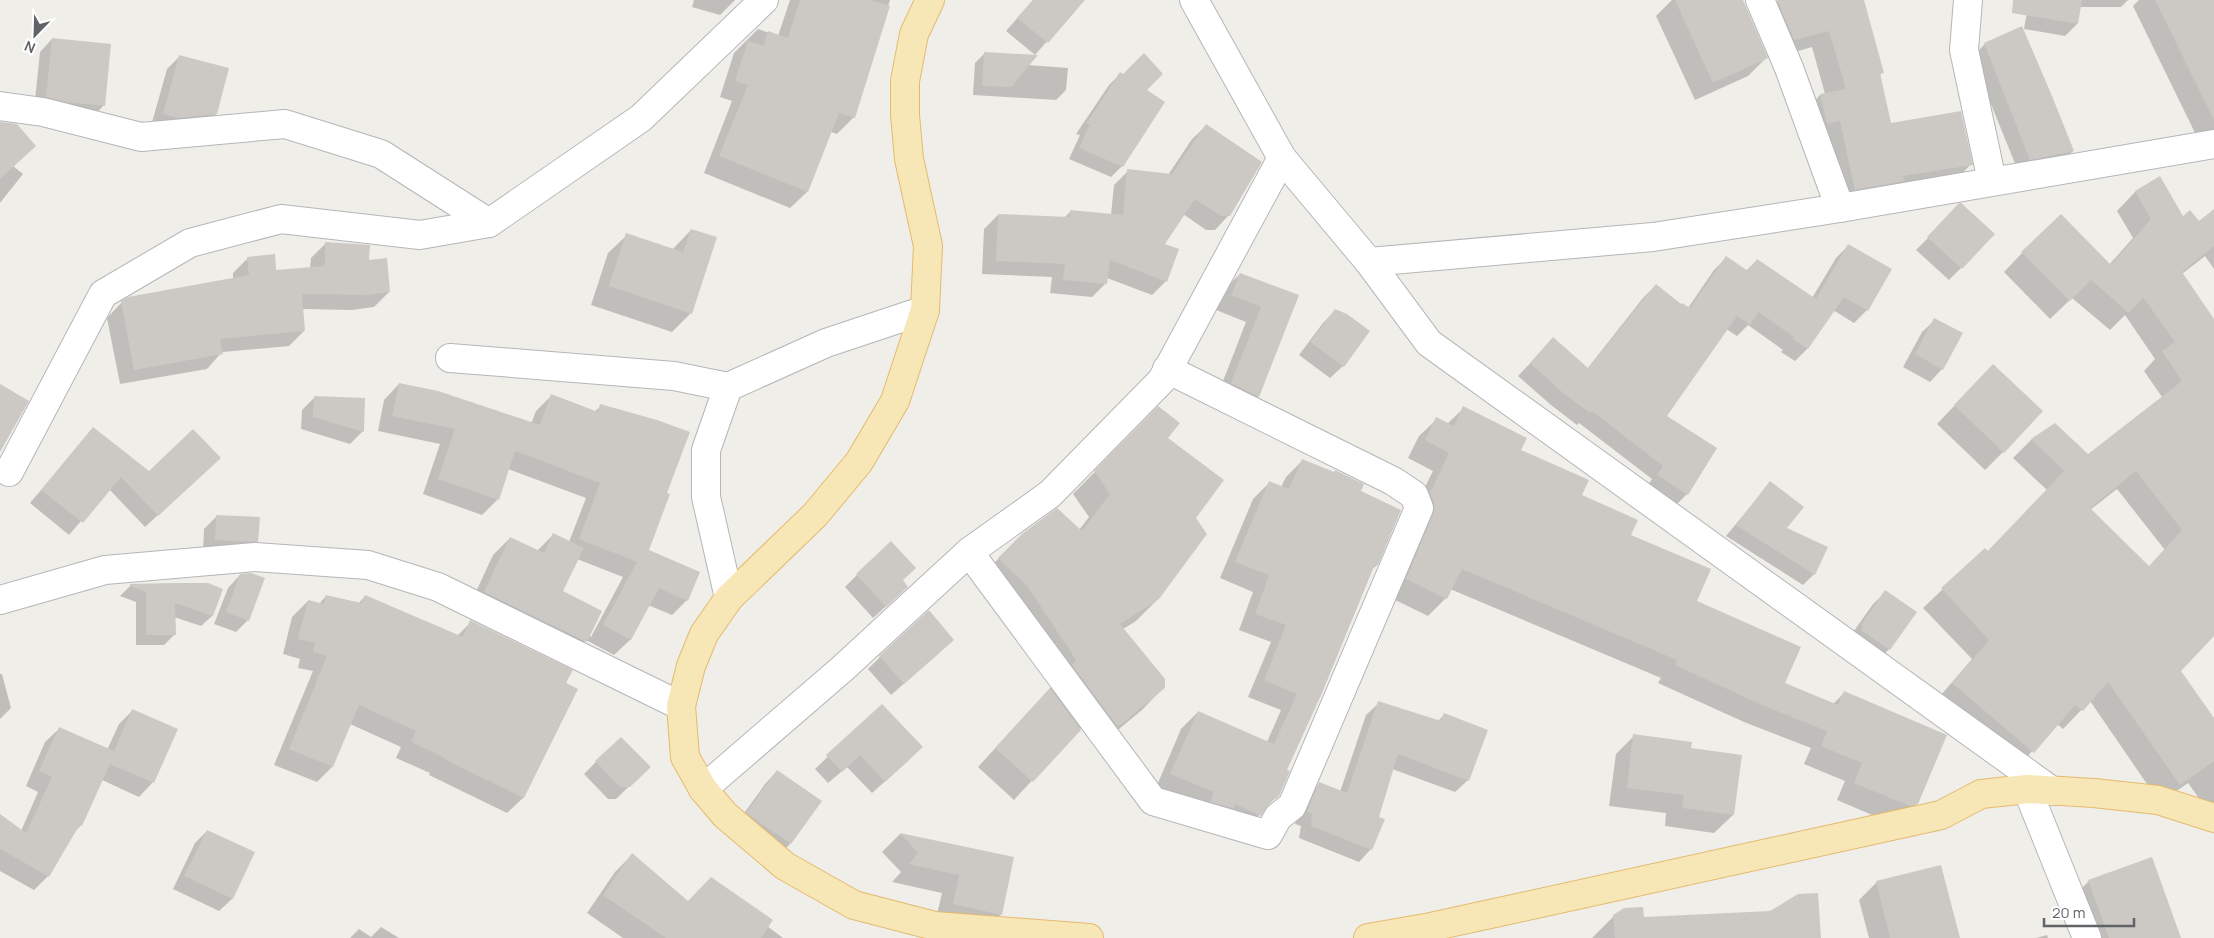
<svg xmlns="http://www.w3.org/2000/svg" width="2214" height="938" viewBox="0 0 2214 938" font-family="Manrope,sans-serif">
<rect width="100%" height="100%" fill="#f0eee9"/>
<!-- shadow -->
<g fill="#0003" fill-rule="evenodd">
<path d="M694,0H735L720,15L692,7Z"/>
<path d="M790,0H890L854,117L837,134L831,132L807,192L790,208L704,173L732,101L720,97L734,53L758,29L778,36Z"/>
<path d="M1033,0H1083L1035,55L1006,31Z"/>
<path d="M1672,0H1741L1766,58L1748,76L1695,100L1656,16Z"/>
<path d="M1781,0H1863L1883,72L1879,76L1890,124L1971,164L1954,182L1838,206L1803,113L1820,95L1825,94L1812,47L1777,57L1760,18L1778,1Z"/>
<path d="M2029,0H2128L2121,7H2080L2077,24L2065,36L2024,29Z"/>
<path d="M2139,0H2214V133L2199,141L2133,6Z"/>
<path d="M52,39L104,105L92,118L34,109L40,52Z"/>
<path d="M1985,44L2073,151L2061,163L2018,171L1972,57Z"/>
<path d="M985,53L1028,65L1068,68L1066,90L1056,100L973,95L975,63Z"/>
<path d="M179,57L216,114L203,126H151L167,69Z"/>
<path d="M1120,74L1145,90L1122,166L1111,177L1069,159L1080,135L1076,134L1109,85Z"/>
<path d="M1206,126L1229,215L1215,230H1206L1183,214L1163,245L1166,281L1152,295L1107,278L1106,283L1092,297L1050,293L1052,277L982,274L984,229L998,215L1064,218L1071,211L1111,215L1114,185L1128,171L1168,175L1192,139Z"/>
<path d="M0,128L13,166L23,174L0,203Z"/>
<path d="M2159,178L2183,217L2198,222L2214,211V269L2205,256L2182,274L2214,322V634L2179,671L2214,721V819L2188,783L2160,803L2090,701L2063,729L2057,724L2015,770L1935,702L1972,659L1923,608L1985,549L1987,552L2047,490L2013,458L2031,440L2055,424L2088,456L2162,397L2144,371L2155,359L2125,315L2110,330L2072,298L2050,319L2004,272L2022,253L2109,265L2133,238L2117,211L2135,192ZM2117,489L2165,550L2149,567L2090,510Z"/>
<path d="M1961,205V268L1949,280L1916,250Z"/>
<path d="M691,230L716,238L690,314L672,332L591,305L608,253L627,235L672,250Z"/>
<path d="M326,243L368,261L389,292L374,307L352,310L302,309L304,331L289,346L222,352L207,369L120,384L107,318L122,302L233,280V273L248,258L275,271L310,268L311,258Z"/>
<path d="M1849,245L1890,270L1867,310L1854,323L1833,310L1807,349L1795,361L1781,352L1783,350L1748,325L1737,336L1726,329L1665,417L1687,494L1675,506L1646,488L1652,479L1579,423L1577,425L1551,405L1518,376L1553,339L1587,369L1643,298L1656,285L1681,306L1688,308L1714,270L1726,258L1746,271L1757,260L1812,298L1836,258Z"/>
<path d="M1240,274L1298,296L1258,396L1242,412L1216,399L1246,322L1216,310L1224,290Z"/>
<path d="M1335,311L1369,331L1343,366L1330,378L1299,355L1323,323Z"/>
<path d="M1935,320L1942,369L1930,382L1903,367L1922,332Z"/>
<path d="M399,384L531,424L536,411L551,396L594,412L601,406L665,494L647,551L687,600L672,615L648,605L630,640L614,655L586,640L569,658L468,609L493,555L510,538L537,551L554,534L569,542L586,498L508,469L498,499L482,515L423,494L440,444L378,431L384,400ZM577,559L623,577L591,637L562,592Z"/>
<path d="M1975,384L2003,452L1985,470L1937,424Z"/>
<path d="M314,398L363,399L362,432L350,444L301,429L302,410Z"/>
<path d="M1158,408L1166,439L1195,518L1159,598L1136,621L1123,629L1164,687L1142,710L1096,748L1081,728L1014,800L978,767L1055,683L977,581L1001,556L1079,530L1089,517L1073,494Z"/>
<path d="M1464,408L1630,535L1695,602L1783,684L1833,704L1844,693L1917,803L1899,821L1891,823L1837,800L1845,781L1804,764L1811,748L1744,722L1658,683L1661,678L1450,589L1446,598L1428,616L1389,597L1413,511L1433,471L1408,458L1419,436L1437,419L1447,424Z"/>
<path d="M93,429L149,473L207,470L145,527L109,489L69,535L30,503Z"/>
<path d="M1302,461L1359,492L1400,510L1377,565L1371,570L1285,770L1278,795L1243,832L1155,790L1181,729L1198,712L1267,742L1281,710L1248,697L1271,642L1239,630L1253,592L1220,578L1253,499L1269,483L1281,487L1286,477Z"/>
<path d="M1770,483L1785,529L1826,547L1814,574L1803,585L1726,536Z"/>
<path d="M216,517L257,541L245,554L203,552L204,529Z"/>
<path d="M240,575L248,620L236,632L214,624L228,588Z"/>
<path d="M857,575L901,581L894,599L873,618L845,587Z"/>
<path d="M131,585L222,590L212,616L201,626L174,617L175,634L164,645H136V602L120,596Z"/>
<path d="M1886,592L1889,649L1877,662L1849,638L1873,604Z"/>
<path d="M326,596L358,604L365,596L457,636L471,622L576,690L523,798L507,813L429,775L430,773L396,758L401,747L350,724L332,767L317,782L274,765L313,671L298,668L300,659L283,654L292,617L308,601L319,604Z"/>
<path d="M940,652L891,695L868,669L880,657Z"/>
<path d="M0,674H2L11,708L0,719Z"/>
<path d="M1379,703L1437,722L1444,715L1468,780L1455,792L1392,769L1377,817L1371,849L1359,862L1299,838L1301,826L1295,824L1307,796L1319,784L1340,792L1366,715Z"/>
<path d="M882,705L909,760L872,793L847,767L828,783L815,769Z"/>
<path d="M133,710L153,782L139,797L102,780L81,825L73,834L48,876L34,890L0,871V815L21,831L38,792L26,786L45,742L60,728L107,750L119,724Z"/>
<path d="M1634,736L1690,750L1733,815L1714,833L1665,826L1666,813L1609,806L1616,754Z"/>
<path d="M596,762L649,767L616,799H608L584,774Z"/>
<path d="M777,771L820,802L790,844L778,856L735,826L765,784Z"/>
<path d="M207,831L253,853L232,899L219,911L173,889L195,843Z"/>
<path d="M900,834L1013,858L1001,914L983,933L935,923L942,893L892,882L901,872L882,852Z"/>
<path d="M632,855L687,903L767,926L783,938H623L587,913L615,872Z"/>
<path d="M2089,881L2180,938H2080L2067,903Z"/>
<path d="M1877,882L1959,938H1869L1859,900Z"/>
<path d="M1614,916L1643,918L1819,938H1592Z"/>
<path d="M381,927L399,938H350L359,929L371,937Z"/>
<path d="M2047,935L2048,938H2036Z"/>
</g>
<!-- building -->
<g fill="#ccc9c5" fill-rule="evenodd">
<path d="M800,0H871L890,6L855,118L839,113L808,192L719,156L748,85L735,81L748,41L764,46L768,31L788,38Z"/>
<path d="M1033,0H1085L1048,43L1017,18Z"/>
<path d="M1675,0H1743L1768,58L1713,83Z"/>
<path d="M1777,0H1864L1884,73H1880L1891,123L1961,111L1973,165L1903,176L1904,181L1855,190L1840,121L1827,124L1820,94L1846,89L1829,31L1794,40Z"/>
<path d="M2013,0H2082L2078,24L2012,13Z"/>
<path d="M2155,0H2214V120Z"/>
<path d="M2022,26L2052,96L2074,151L2030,160L1984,43Z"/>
<path d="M52,38L111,44L105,106L66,102L46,97Z"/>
<path d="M984,52L1038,55L1011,87L982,86Z"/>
<path d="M1144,53L1163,74L1147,90L1165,102L1123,167L1079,148L1090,124H1086L1120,72L1123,74Z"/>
<path d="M179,55L229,68L217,114L179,118L163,114Z"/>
<path d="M0,122L17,124L36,146L0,179Z"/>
<path d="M1206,124L1262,162L1230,216H1221L1195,199L1165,244L1179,249L1167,282L1110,260L1107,284L1063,280L1065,264L996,261L998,214L1070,217V210L1123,215L1127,169L1172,174Z"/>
<path d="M2160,176L2183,216L2190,210L2199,221L2214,209V246L2182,272L2214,319V636L2181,671L2214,718V761L2180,785L2108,682L2083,711L2075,705L2034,753L1952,683L1989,640L1941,588L1985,548L1988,551L2064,471L2031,439L2055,423L2088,454L2182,381L2162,351L2175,342L2143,297L2129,313L2091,280L2070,301L2021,252L2061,214L2111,265L2151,219L2135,191ZM2136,471L2182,530L2149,566L2090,508Z"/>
<path d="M1959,203H1961L1995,234L1962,269L1927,237Z"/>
<path d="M691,229L717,237L692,314L609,286L626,233L683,252Z"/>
<path d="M325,242L370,245L369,260L387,258L390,292L368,295L302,294L305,331L220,339L223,354L134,370L121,301L128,297L249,275L247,257L275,254L276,270L325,266Z"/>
<path d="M1848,244L1892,269L1868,311L1844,297L1808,349L1793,339L1794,337L1759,312L1750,325L1737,316L1667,416L1717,448L1688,495L1657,475L1663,466L1592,411L1590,413L1563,393L1530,363L1553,337L1588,368L1656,284L1681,304L1682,303L1690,308L1726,256L1748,271L1757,259L1816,299Z"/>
<path d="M1240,273L1299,295L1259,397L1231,383L1261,307L1231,295Z"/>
<path d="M1335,309L1347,314L1370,331L1344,367L1310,342Z"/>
<path d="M1934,318L1963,333L1943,370L1915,354Z"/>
<path d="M1993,364L2043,411L2004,453L1954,405Z"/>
<path d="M399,383L438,391L540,425L551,394L598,412L600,404L657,420L690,432L667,493L670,494L649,550L700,572L688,601L659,588L631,640L603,625L637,562L579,539L600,483L515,451L499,500L438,479L455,429L392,416Z"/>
<path d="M0,384L29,401L0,452Z"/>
<path d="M314,396L365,398L364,432L313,417Z"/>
<path d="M1158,406L1180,423L1168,438L1224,480L1196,518L1207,534L1159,599L1120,624L1165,679V688L1118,727L1072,665L1076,660L1028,587L998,558L1023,533L1057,508L1082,531L1110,494L1094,471Z"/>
<path d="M1463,406L1527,438L1521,450L1589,480L1582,495L1638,520L1631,535L1711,569L1697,601L1801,647L1785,683L1838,705L1844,691L1947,735L1918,804L1910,806L1854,783L1862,763L1821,746L1827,731L1762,705L1675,665L1677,660L1462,569L1447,599L1406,579L1433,514L1434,503L1430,493L1449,453L1425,440L1436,417L1454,426Z"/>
<path d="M93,427L149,471L193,429L221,458L158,516L121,477L83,523L41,490Z"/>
<path d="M1302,459L1334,472L1335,470L1364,484L1361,491L1401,510L1378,565L1375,564L1322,693L1287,770L1290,771L1279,796L1276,799L1273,798L1261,816L1235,804L1233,808L1210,802L1214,792L1170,774L1198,711L1274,744L1297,694L1264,680L1286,625L1255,614L1269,575L1235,562L1269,481L1289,489Z"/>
<path d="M1770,481L1804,507L1787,528L1828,547L1815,575L1736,525Z"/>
<path d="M216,515L260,517L258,542L215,540Z"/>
<path d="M553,533L584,548L563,591L602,611L587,642L484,592L510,537L544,553Z"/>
<path d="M891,541L916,568L903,580L908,587L886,607L856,574Z"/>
<path d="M251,573L265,578L249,621L226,612L240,574Z"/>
<path d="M175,583H208L223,589L213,616L175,603L176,635H146V592L130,586V584Z"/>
<path d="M1885,590L1917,612L1890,650L1861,630L1863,627L1861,625Z"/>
<path d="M326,595L361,603L365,595L463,637L470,620L573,670L566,683L578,689L524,798L444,759L445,758L411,742L416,731L359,705L333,767L289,749L327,656L313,652L315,643L298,639L308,600L324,604Z"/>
<path d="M929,610L954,640L904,684L879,656Z"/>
<path d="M1050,688L1081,730L1033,782L995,748Z"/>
<path d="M1378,701L1441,721L1444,713L1488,730L1469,781L1398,754L1379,817L1385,819L1372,850L1311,826L1312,814L1307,811L1319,782L1347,793Z"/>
<path d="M882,704L923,747L885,782L860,755L842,772L826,755Z"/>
<path d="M132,709L178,729L154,783L110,764L82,826L80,824L49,877L0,849V814L26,833L52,777L39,771L59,727L114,751Z"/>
<path d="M1633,734L1692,742L1691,748L1742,755L1734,815L1682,808L1684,795L1627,788Z"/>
<path d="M621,737L651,767L630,787H620L595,761Z"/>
<path d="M777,770L822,801L791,844L746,813Z"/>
<path d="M207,830L255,852L233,899L184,876Z"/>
<path d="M900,833L1014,857L1002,915L953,904L959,875L909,864L918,853Z"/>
<path d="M632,853L688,901L711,877L773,920L761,938H666L603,895Z"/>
<path d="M2152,857L2181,938H2109L2088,880Z"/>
<path d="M1941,865L1960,938H1890L1876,881Z"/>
<path d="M1818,893L1821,938H1615L1613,915L1624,908L1643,907L1644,917L1770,911L1798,894Z"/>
</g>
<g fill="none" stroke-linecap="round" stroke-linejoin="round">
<defs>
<g id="minor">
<path d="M1194,0L1282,158L1369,262L1653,237L1840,208L2214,144"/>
<path d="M1760,0L1789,68L1840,208"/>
<path d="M1968,0L1964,50L1992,181"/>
<path d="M0,106L43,112L141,137L285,124L381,154L489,223"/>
<path d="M1369,262L1429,343L2052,791"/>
<path d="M450,358L674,376L728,387L826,343L925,310"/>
<path d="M728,387L706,450V497L729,598"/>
<path d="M9,472L103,294L190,243L281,219L420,235L489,223L641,118L764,0"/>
<path d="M969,552L1153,801L1268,835L1278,817L1292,806L1419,508L1414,495L1393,481L1167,369"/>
<path d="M0,600L105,570L255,557L368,565L438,587L681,706"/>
<path d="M703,789L842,669L969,552L1050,494L1162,380L1282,158"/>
<path d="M2027,789L2087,938"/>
</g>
<g id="major">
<path d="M930,0L914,34L905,81V115L909,159L928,246L925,310L895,401L859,462L815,515L729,598L704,634L691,666L681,706L685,757L703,789L725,815L785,866L854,905L935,926L1089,938"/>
<path d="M1368,938L1431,927L1941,815L1981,794L2027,789L2094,793L2158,800L2214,818"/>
</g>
</defs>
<!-- minor casing -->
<use href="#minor" stroke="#b4b6b9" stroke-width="30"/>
<!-- major casing -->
<use href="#major" stroke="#e5b96d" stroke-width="30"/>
<!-- minor -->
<use href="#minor" stroke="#fff" stroke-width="28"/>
<!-- major -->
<use href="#major" stroke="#f8e7b6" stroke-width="28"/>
</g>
<!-- north arrow -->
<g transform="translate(35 35) rotate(203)" stroke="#ffffff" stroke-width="4" paint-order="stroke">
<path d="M0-4L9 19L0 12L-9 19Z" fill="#606467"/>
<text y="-8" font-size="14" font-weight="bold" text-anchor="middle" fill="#606467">N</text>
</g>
<!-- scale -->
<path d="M2044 918v8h90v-8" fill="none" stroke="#606467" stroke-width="2.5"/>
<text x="2052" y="918" font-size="15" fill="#606467" stroke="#ffffff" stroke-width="4" paint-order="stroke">20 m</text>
</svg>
